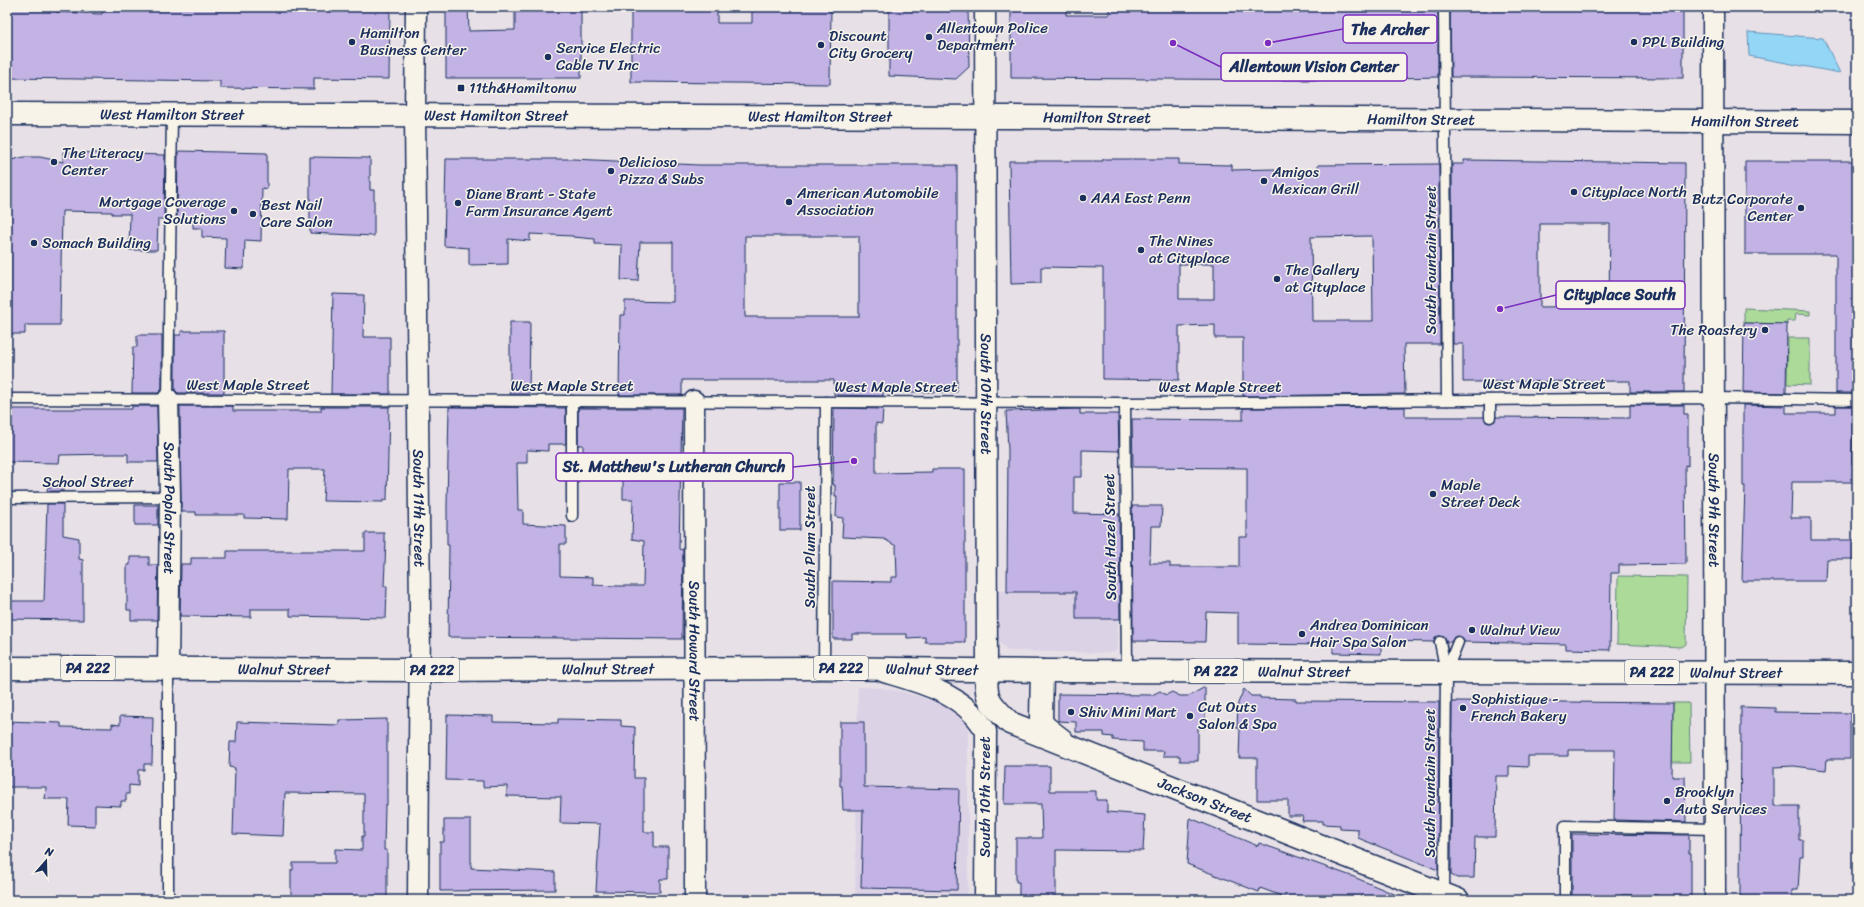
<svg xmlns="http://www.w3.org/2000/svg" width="1864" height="907" viewBox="0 0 1864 907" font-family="Sriracha,sans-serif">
<rect width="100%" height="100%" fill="#e7e0e7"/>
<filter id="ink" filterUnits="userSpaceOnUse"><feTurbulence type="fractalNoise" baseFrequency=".025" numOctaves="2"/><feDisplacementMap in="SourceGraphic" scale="8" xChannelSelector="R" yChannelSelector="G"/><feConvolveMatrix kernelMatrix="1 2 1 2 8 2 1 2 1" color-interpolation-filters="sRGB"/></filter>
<g filter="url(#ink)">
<!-- built -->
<g fill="#dcd2e6">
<path d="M997,591H1118V645L1117,650L1114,652L1107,653L1008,651L998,641L997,635Z"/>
<path d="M858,687L881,688L904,692L927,699L945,705L966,720L968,727V889L967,896L964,900H855Z"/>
</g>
<!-- green -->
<g fill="#abda99" stroke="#63847c">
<path d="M1744,308L1810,311V315L1796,314L1795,321H1787V324L1744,323Z"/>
<path d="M1786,338H1810V385L1787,384L1788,340Z"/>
<path d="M1618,576L1687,577L1686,644L1682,647L1617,644Z"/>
<path d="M1673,703H1689L1690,762H1672Z"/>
</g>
<!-- water -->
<path fill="#94d6f5" stroke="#6493b9" d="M1748,32L1823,38L1840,73L1749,56Z"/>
<!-- building -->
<g fill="#c2b3e4" stroke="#1b2f5e" fill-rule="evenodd">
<path d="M7,7H57L56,12L102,14V11H115V7H390L389,79L314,78V89L220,88V81L7,78Z"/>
<path d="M446,7H468L469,31L515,30V7H581V78H446Z"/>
<path d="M631,7H717V23H752V7H831L830,84L631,82Z"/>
<path d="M889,7H968L969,67L956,79L889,76Z"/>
<path d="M1011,7H1066V15H1109V7H1438V77L1313,80L1011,78Z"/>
<path d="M1450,7H1683V78L1451,77Z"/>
<path d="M179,151L267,153V189L262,188L261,241L245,240L244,269L225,268L226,238L202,237V228H193V219H177L178,155H179Z"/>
<path d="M63,152L165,155L164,219H158L157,250H129L130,214H112V212L62,211L60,325H25V334H7V161L24,157H40L63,162Z"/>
<path d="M310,157L370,158V190H374V236L310,233Z"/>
<path d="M446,159H573L699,165H957V392H883V396L834,395V380H682V395H619L620,315H625V301L673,302V242H640L638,281L621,280L622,245L595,244V239L573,237V236L530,234V241L508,239V264L469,265V248L444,246ZM745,236H859V317H745Z"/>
<path d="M1103,159H1179V164L1232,165V170L1274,169L1275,174H1318V165L1439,164L1440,344H1404L1405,394L1243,396V338H1215V325L1179,326V380L1103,379V268L1041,267V283L1011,284L1009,161H1103ZM1372,236L1373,321H1312L1311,237ZM1179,264H1214V299H1179Z"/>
<path d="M1464,160L1685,163L1684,392H1630V381L1463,382V344H1453L1452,164H1464ZM1540,224H1610L1609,306L1540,307Z"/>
<path d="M1745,161H1857V383H1854L1853,393H1836V254H1745Z"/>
<path d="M333,294L364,295L363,337H390V394H331Z"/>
<path d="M510,322H530L529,394H510Z"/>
<path d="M1744,323L1787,324L1786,393L1743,392Z"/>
<path d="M181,331H224V393H178L175,390V335H181Z"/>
<path d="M137,335H162V390L158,393H132L133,347H137Z"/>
<path d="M1630,405H1684V414H1688V466L1685,465L1686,564L1619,565V573H1611L1610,650L1566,649V644L1464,642L1463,638L1457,636L1454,637L1451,642H1447L1445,637L1439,636L1435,637L1434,642L1381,641V654L1333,653V645L1238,644V613L1206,612L1205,642L1133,641L1132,506H1162L1161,526H1151L1150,563H1170V567H1239V537H1247V468L1133,467L1132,419L1243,420V408L1405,407V417H1484L1486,422L1490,423L1495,421L1496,417L1630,418Z"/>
<path d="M1743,405L1786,406V413H1836V406H1853L1852,464H1856V482H1792L1791,518H1811V540H1856V559H1827L1826,581H1742L1745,486H1743Z"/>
<path d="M132,406H157L158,462H128V454H111L60,455L59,463L7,462V409H132Z"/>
<path d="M180,406H233V411H321V407H389L387,500L383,499V502L323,501L325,469H289L288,519L244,518V515H196V512H181Z"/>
<path d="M449,407L566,408V444H548V451L527,450V463H517L518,510H523V524L566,526V544H560V576L593,577V585L617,586H643L644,541L632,539L633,499H623V457H583V445H578V408H682L679,549L683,550L682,639L448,637L449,545H447V505Z"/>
<path d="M834,408L883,409L882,424L876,423V473L932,472V469H965V642H925V637L907,638V634H852V639H833V581L891,582V577H897L896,546L884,539L842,537L843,518L836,517L837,496H835V485H833Z"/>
<path d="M1080,409V414H1118L1119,451L1082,450V477H1074V513L1119,514L1120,619H1076V592H1007L1008,450L1006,411Z"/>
<rect x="780" y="482" width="20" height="48"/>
<path d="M48,487H63V491H47Z"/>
<path d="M47,504H63V535L79,538V559L83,560V620L7,619V601H44Z"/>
<rect x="135" y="505" width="23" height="20"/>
<path d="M365,533H384V541H386L384,586H387L386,618L290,616V609H251V617L180,616L181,564H191V558H227V551H365Z"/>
<path d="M130,557H149V565H158L157,620H131V610H127V565H130Z"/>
<path d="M1205,687V728H1198V761H1180V756H1163L1164,751H1143V742L1113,740V737L1104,736V732H1076V722L1058,721V694L1152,695L1160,691L1166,695L1172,692L1180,696H1189Z"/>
<path d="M1244,689L1251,696H1260V698L1296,699V701L1439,702L1438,870L1358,838V829L1340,828V825L1323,824V821H1302L1303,816H1288V800H1257V758H1239L1240,728H1237L1238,703Z"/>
<path d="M1456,701L1673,703L1672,777H1685L1686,822L1614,820L1615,750H1568V756H1528V767L1509,766V776H1496L1495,837H1475L1474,878H1457L1451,875L1452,702H1456Z"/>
<path d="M1741,707L1775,708V712L1850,713V759H1827L1826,770L1794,766L1774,767V806H1799V840H1803V857H1800L1798,890H1792V900H1740Z"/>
<path d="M447,715L493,716V722L558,723V719L621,720V726L635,727L634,778H644V832H654V847H668V879H660V892L596,891L600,824L560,823L561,797L507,796V786L483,787V781L446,780Z"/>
<path d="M120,716L153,717L152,764H144V770H138V786L129,785V794H126V801H121V806L95,805V826L68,825L69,799H45L46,787H7V721L61,723V727L112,728V724L120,725Z"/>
<path d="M387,719V805H385L384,850H387V900H291V870H293V863H335V849L362,850V836H364V794L285,793L283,836L233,834L235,768L229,767L230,742H236L237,722L339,725V720Z"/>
<path d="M840,722H864V787L959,789L957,890L861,888L863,810H843L842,786H840Z"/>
<path d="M1005,766H1050V791H1096V800H1107V812L1145,815L1143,851L1056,850V900H1019V882H1016V838H1042L1041,804H1004Z"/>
<path d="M1190,818L1258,846L1259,843L1354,877L1408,900H1293L1260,888L1259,892L1187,864Z"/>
<path d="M444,820H471V868L555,872V890L440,891V842H444Z"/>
<path d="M1572,834L1689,835V853H1691V899H1658V895H1621V900H1572Z"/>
</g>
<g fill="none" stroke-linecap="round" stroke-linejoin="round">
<defs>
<g id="service">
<path d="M1444,7L1447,400"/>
<path d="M7,399L1125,403L1714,398L1857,400"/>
<path d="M168,399L172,115"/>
<path d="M1125,403L1127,671"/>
<path d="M1490,417V400"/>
<path d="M7,498L170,497"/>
<path d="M572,516V401"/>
<path d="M1440,642L1446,672L1444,894"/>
<path d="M824,668L826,402"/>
<path d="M1446,672L1458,642"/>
<path d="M168,900V669"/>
<path d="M1565,900V826L1715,829"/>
</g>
<g id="minor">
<path id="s1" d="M416,7L415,116L420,610L418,900"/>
<path id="s2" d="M985,7L987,670"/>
<path id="s3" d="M1713,7L1715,900"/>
<path id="s4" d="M168,399L170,497L168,669"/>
<path id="s5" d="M694,401L695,900"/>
<path d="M884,672C914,681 950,690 973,714C978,719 982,725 986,731L985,900"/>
</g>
<g id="tertiary">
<path id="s6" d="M987,670C984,700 990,703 1010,723L1458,900"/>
<path d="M1042,671L1041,719L1044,726L1062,740"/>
</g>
<g id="primary">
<path id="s7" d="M7,114L1006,117L1857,122"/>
<path id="s8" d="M7,668L419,670L824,668L1042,671L1857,673"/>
</g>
</defs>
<!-- service casing -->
<use href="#service" stroke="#1b2f5e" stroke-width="13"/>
<!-- minor casing -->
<use href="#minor" stroke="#1b2f5e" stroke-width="23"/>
<!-- tertiary casing -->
<use href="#tertiary" stroke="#1b2f5e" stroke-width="25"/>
<!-- primary casing -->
<use href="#primary" stroke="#1b2f5e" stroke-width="25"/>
<!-- service -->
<use href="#service" stroke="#f7f3e8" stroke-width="10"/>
<!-- minor -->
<use href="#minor" stroke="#f7f3e8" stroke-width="20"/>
<!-- tertiary -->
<use href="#tertiary" stroke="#f7f3e8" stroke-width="22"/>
<!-- primary -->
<use href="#primary" stroke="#f7f3e8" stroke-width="22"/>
</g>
</g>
<!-- markers -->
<g fill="#1b2f5e" stroke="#f7f3e8" stroke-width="1.5">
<circle cx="929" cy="37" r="4"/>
<circle cx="352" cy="42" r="4"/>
<circle cx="1634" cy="42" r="4"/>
<circle cx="821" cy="45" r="4"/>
<circle cx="548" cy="57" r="4"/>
<rect x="457" y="84" width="8" height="8" rx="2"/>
<circle cx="54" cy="162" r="4"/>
<circle cx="611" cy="171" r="4"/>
<circle cx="1264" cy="181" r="4"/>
<circle cx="1574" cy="192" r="4"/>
<circle cx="1083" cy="198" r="4"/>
<circle cx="789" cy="202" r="4"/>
<circle cx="458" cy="203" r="4"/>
<circle cx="1801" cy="208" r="4"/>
<circle cx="234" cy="211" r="4"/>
<circle cx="253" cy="214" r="4"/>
<circle cx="34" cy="243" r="4"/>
<circle cx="1141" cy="250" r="4"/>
<circle cx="1277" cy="279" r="4"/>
<circle cx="1765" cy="330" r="4"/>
<circle cx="1433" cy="494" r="4"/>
<circle cx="1472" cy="630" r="4"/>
<circle cx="1302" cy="634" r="4"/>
<circle cx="1463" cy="708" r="4"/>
<circle cx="1071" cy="712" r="4"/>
<circle cx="1190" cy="716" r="4"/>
<circle cx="1667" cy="801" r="4"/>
</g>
<g text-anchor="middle" stroke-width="3" stroke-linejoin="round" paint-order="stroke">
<!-- shield labels -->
<g fill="#f7f3e8" stroke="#5d6a87" stroke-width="1">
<rect x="61" y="656" width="54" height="24" rx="3"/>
<rect x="814" y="656" width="54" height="24" rx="3"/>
<rect x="405" y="658" width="54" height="24" rx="3"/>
<rect x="1189" y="659" width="54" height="24" rx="3"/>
<rect x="1625" y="660" width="54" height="24" rx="3"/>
</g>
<g font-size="14" font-weight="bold" fill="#1b2f5e">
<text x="88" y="673">PA 222</text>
<text x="841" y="673">PA 222</text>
<text x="432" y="675">PA 222</text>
<text x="1216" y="676">PA 222</text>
<text x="1652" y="677">PA 222</text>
</g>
<!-- poi labels -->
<g font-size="15" fill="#1b2f5e" stroke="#f7f3e8" text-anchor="start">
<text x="937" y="33">Allentown Police<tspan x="937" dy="17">Department</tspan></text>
<text x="360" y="38">Hamilton<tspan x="360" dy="17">Business Center</tspan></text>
<text x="829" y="41">Discount<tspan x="829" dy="17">City Grocery</tspan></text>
<text x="1642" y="47">PPL Building</text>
<text x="556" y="53">Service Electric<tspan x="556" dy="17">Cable TV Inc</tspan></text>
<text x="469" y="93">11th&amp;Hamiltonw</text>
<text x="62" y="158">The Literacy<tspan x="62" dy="17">Center</tspan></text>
<text x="619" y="167">Delicioso<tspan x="619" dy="17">Pizza &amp; Subs</tspan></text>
<text x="1272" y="177">Amigos<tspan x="1272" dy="17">Mexican Grill</tspan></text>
<text x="1582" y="197">Cityplace North</text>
<text x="797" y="198">American Automobile<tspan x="797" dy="17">Association</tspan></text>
<text x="466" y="199">Diane Brant - State<tspan x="466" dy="17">Farm Insurance Agent</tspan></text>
<text x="1091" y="203">AAA East Penn</text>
<text x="1793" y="204" text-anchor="end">Butz Corporate<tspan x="1793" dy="17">Center</tspan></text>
<text x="226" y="207" text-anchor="end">Mortgage Coverage<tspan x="226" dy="17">Solutions</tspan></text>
<text x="261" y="210">Best Nail<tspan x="261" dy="17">Care Salon</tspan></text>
<text x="1149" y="246">The Nines<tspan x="1149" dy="17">at Cityplace</tspan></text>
<text x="42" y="248">Somach Building</text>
<text x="1285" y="275">The Gallery<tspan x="1285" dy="17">at Cityplace</tspan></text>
<text x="1757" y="335" text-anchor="end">The Roastery</text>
<text x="1441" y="490">Maple<tspan x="1441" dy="17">Street Deck</tspan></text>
<text x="1310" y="630">Andrea Dominican<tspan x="1310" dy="17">Hair Spa Salon</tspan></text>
<text x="1480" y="635">Walnut View</text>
<text x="1471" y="704">Sophistique -<tspan x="1471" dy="17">French Bakery</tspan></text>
<text x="1198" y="712">Cut Outs<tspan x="1198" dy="17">Salon &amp; Spa</tspan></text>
<text x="1079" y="717">Shiv Mini Mart</text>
<text x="1675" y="797">Brooklyn<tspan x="1675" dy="17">Auto Services</tspan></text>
</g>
<!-- street labels -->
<g font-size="15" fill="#1b2f5e" stroke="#f7f3e8">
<text dy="5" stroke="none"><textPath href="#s7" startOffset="165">West Hamilton Street</textPath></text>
<text dy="5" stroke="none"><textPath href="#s7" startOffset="489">West Hamilton Street</textPath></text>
<text dy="5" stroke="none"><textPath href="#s7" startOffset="813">West Hamilton Street</textPath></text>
<text dy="5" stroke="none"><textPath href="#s7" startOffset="1090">Hamilton Street</textPath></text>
<text dy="5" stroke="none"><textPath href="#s7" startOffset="1414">Hamilton Street</textPath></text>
<text dy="5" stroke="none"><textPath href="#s7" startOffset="1738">Hamilton Street</textPath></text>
<text transform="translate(1431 260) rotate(-90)" y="5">South Fountain Street</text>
<text x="1544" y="389">West Maple Street</text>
<text x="248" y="390">West Maple Street</text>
<text x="572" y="391">West Maple Street</text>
<text x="896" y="392">West Maple Street</text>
<text x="1220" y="392">West Maple Street</text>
<text dy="5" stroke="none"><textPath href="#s2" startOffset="387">South 10th Street</textPath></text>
<text x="88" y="487">School Street</text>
<text dy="5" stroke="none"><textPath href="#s4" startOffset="109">South Poplar Street</textPath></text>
<text dy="5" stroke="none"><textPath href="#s1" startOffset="501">South 11th Street</textPath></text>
<text dy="5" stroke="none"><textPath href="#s3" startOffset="503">South 9th Street</textPath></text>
<text transform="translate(1110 537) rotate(-91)" y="5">South Hazel Street</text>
<text transform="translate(810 547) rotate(-90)" y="5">South Plum Street</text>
<text dy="5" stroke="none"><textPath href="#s5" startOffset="250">South Howard Street</textPath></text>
<text dy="5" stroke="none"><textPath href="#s8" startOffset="601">Walnut Street</textPath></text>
<text dy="5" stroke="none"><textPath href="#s8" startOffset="925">Walnut Street</textPath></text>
<text dy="5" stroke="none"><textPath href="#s8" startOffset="277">Walnut Street</textPath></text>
<text dy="5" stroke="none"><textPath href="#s8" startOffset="1297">Walnut Street</textPath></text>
<text dy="5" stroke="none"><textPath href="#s8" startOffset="1729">Walnut Street</textPath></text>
<text transform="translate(1430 783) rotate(-90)" y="5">South Fountain Street</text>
<text transform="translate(985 797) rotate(-90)" y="5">South 10th Street</text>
<text dy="5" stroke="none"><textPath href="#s6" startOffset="271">Jackson Street</textPath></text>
</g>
</g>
<!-- callouts -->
<path fill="none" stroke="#7b2cbf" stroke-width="1.5" d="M1268 43L1343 29M1173 43L1221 67M1500 309L1556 295M854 461L793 467"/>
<g fill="#7b2cbf" stroke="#f7f3e8" stroke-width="1.5">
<circle cx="1268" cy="43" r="4"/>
<circle cx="1173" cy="43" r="4"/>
<circle cx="1500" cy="309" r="4"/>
<circle cx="854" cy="461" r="4"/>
</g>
<g fill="#f7f3e8" stroke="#7b2cbf" stroke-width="1.5">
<rect x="1343" y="15" width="94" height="28" rx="4"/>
<rect x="1221" y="53" width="186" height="28" rx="4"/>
<rect x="1556" y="281" width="129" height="28" rx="4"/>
<rect x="556" y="453" width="237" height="28" rx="4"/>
</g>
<g font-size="16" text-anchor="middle" font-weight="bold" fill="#1b2f5e">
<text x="1390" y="35">The Archer</text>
<text x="1314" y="72">Allentown Vision Center</text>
<text x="1620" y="300">Cityplace South</text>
<text x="674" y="472">St. Matthew's Lutheran Church</text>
</g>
<!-- margin -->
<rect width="1864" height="907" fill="none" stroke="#f7f3e8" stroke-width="24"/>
<rect x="12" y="12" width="1840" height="883" fill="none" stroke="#1b2f5e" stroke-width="1.5" filter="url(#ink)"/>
<!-- north arrow -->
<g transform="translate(46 861) rotate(20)" stroke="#f7f3e8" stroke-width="3" paint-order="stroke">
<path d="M0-3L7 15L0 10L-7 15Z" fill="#1b2f5e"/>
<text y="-6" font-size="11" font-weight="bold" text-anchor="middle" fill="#1b2f5e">N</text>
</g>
</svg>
